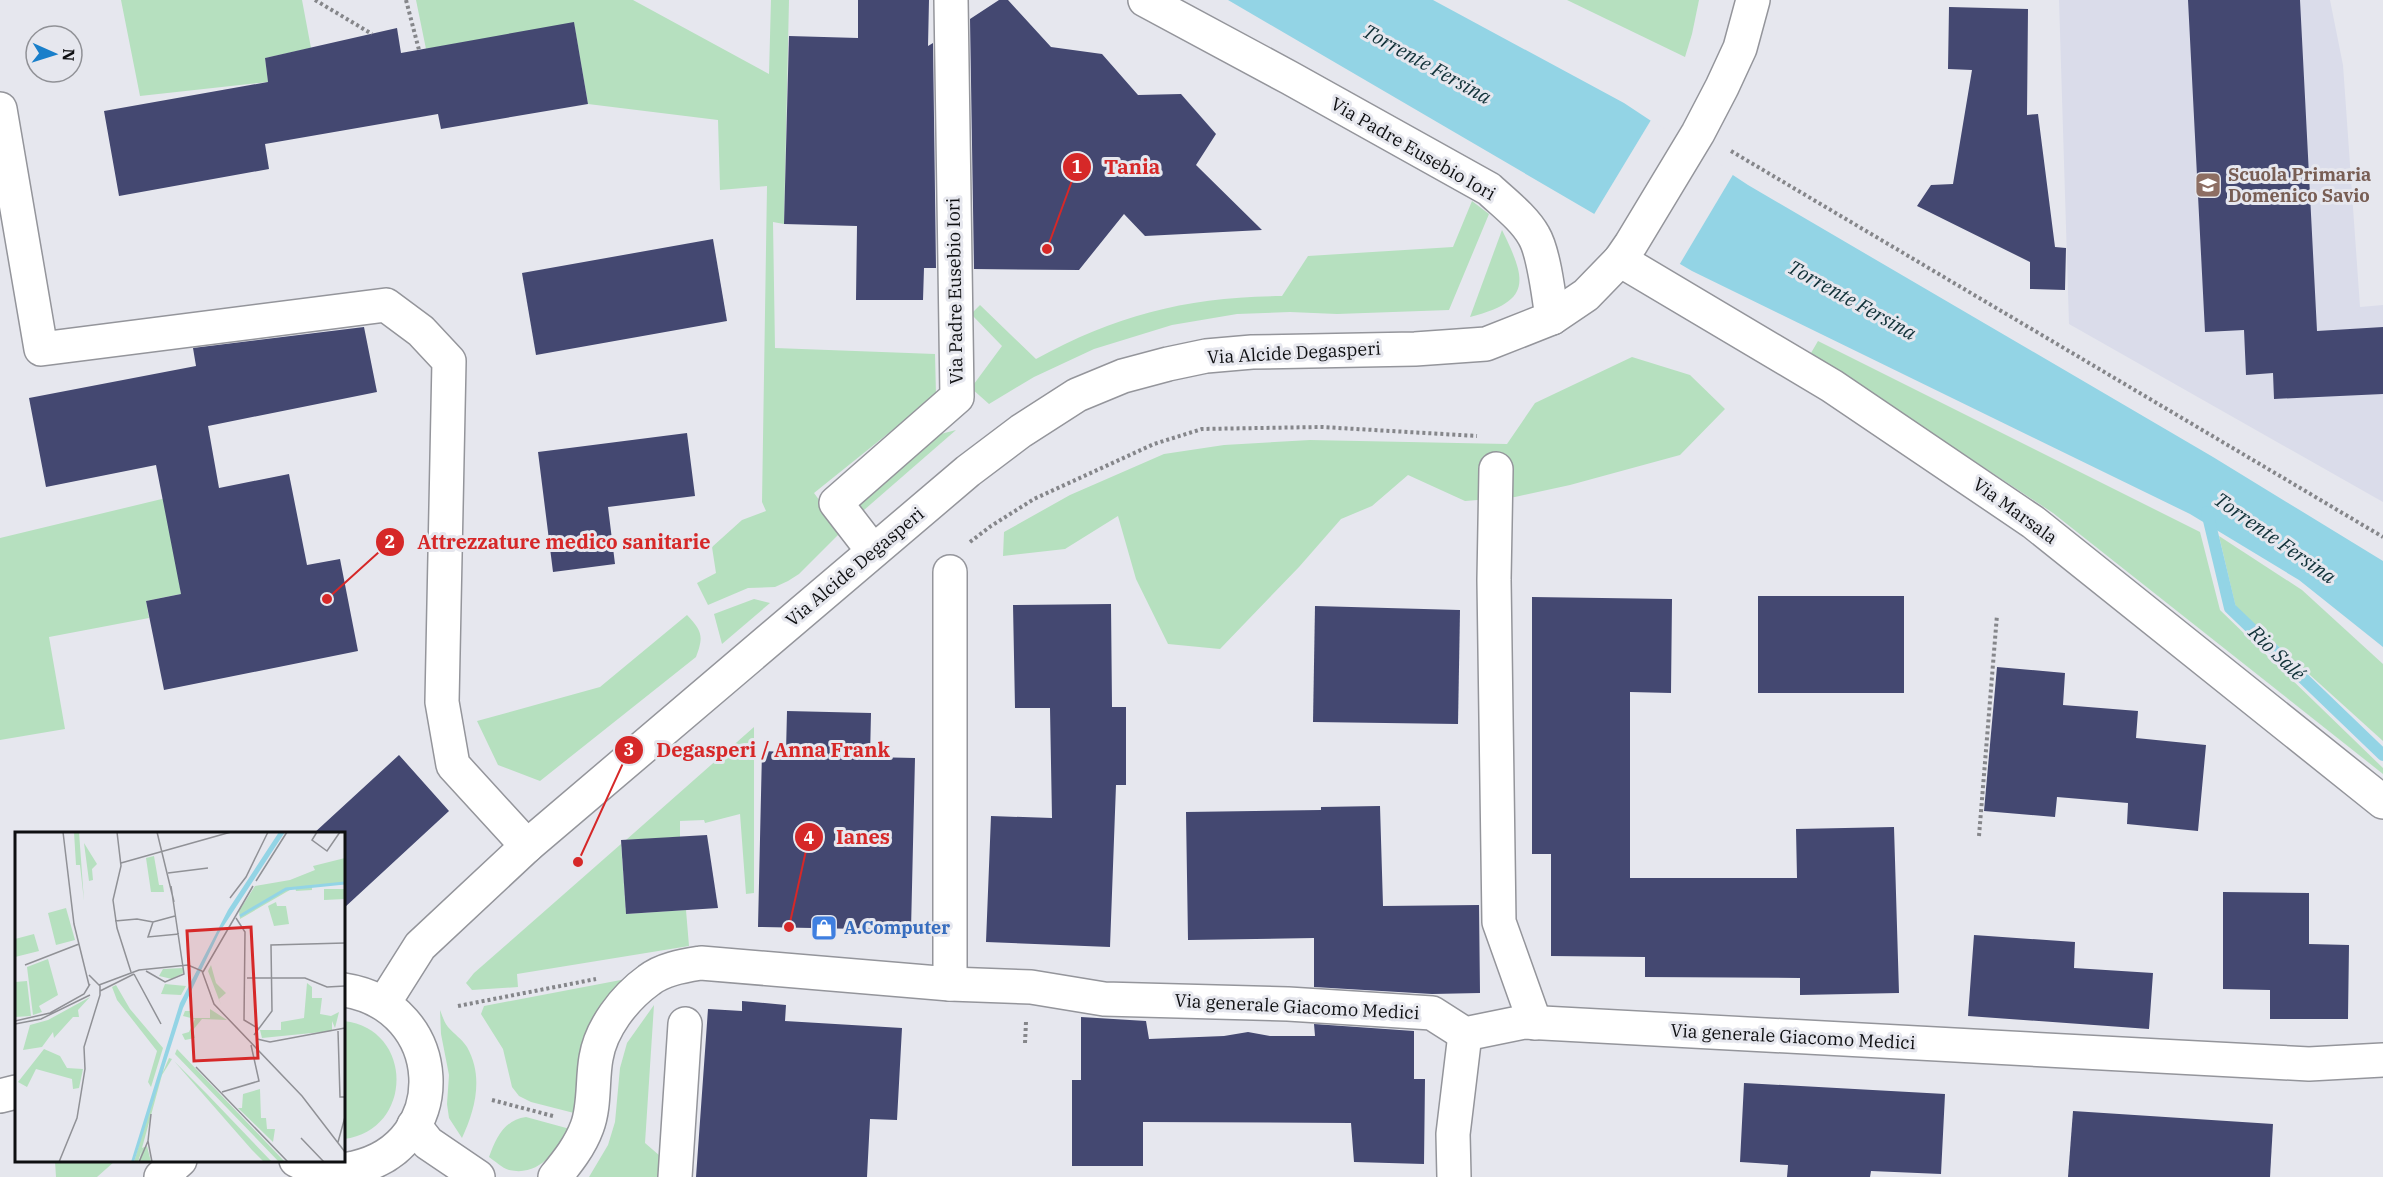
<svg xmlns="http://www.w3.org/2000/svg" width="2383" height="1177" viewBox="0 0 2383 1177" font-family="'IBM Plex Serif',serif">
<rect width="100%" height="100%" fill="#e6e7ee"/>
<!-- built -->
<path fill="#dadcea" d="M2059,0H2330L2343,65L2360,307L2383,305V502L2069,324Z"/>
<!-- green -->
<g fill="#b6e0bf">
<path d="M121,0H302L311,48L265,58L268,82L140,96Z"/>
<path d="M416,0H633L769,74L771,0H789L784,224L773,222L775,348L935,354L936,395L814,493L842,531L799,574L788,581L775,587L748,588L708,605L697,583L716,573L712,547L742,520L766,511L762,502L767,186L720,190L718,120L588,104L574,23L426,49Z"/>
<path d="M1567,0H1699L1692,34L1685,57Z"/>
<path d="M1472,201L1489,214L1449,310L1337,314L1290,312L1237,314L1172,325L1094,349L1034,377L989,404L971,388L1002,346L971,314L980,305L1036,359C1118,314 1188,297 1282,296L1308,256L1453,247Z"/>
<path d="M1502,230C1527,281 1532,301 1470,317Z"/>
<path d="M1818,341L2200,532L2220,610L2383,768V774L2053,513L1811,353Z"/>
<path d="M1632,357L1690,375L1725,409L1680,455L1570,485L1515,497L1465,501L1408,475L1372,506L1341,519L1299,567L1220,649L1168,644L1136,579L1118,516L1065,549L1003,556L1004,532L1070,495L1164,454L1224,445L1310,440L1507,444L1535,403Z"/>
<path d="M956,430L856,517L848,507L933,436Z"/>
<path d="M166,498L181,594L146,601L149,618L49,637L65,729L0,740V538Z"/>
<path d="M2219,536L2302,590L2383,664V741L2236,608Z"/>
<path d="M754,599L770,603L722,644L714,614Z"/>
<path d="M687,615C702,631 704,636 696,657L540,781L498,765L477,721L600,687Z"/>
<path d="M754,727V893L746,894L740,814L705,823L704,820L680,821V837L626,840Z"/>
<path d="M621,844L626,914L686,910L689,946L517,974L518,987L472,990L466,983L474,973Z"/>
<path d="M626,979L574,1113L531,1102L519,1096L512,1087L503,1049L481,1014L484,1006Z"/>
<path d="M654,1005L645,1143L660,1156L659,1177H589L608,1145L615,1122L620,1068L627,1043Z"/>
<path d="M440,1010C442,1015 444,1022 448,1027C454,1034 462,1039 467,1047C484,1077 475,1110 462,1138L449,1118L447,1104L449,1075L441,1034Z"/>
<path d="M344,1021C414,1029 414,1130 344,1139Z"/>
<path d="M526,1117L570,1129C556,1150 540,1177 509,1170C502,1168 495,1161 489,1157C496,1138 504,1120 526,1117Z"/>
<path d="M55,1161V1160L115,1161L97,1177H56Z"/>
</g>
<!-- water -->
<path fill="#93d4e5" d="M1228,0H1433L1624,103L1748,185L2213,457L2383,561V647L2299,580L2190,514L1692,271Z"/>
<!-- pier -->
<path fill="#e6e7ee" d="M1651,120L1734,173L1678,267L1593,216Z"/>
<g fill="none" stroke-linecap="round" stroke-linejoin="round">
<!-- stream -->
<path stroke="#93d4e5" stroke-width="12" d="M2207,512L2230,608L2383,755"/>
</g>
<!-- building -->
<g fill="#444871">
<path d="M858,0H929L928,46L933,43L936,268H924L923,300H856L857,226L784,224L789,36L858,38Z"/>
<path d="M999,0H1008L1051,47L1102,54L1138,95L1181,94L1216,134L1196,165L1262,230L1145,236L1124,214L1079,270L974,269L970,19Z"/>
<path d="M2188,0H2300L2317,331L2383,327V394L2274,399L2273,373L2246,375L2244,330L2205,332Z"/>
<path d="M1949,7L2028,9L2027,115L2038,114L2055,247L2066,248L2065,290L2030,289V262L1917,206L1931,185L1953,184L1972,70L1948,69Z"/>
<path d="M574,22L588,104L441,129L438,114L265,144L269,169L119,196L104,111L268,82L265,58L397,28L401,53Z"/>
<path d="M713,239L727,321L536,355L522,273Z"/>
<path d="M364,327L377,392L208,426L219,488L289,474L307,565L340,559L358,651L164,690L146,601L181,594L156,465L46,487L29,398L196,366L193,348Z"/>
<path d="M687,433L695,496L608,507L615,564L553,572L538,452Z"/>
<rect x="1758" y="596" width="146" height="97"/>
<path d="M1532,597L1672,599L1671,693L1630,692V878H1797L1796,829L1894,827L1899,993L1800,995V978L1645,977V957L1551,956V854H1532Z"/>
<path d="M1111,604L1112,707H1126V785H1116L1110,947L986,942L991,816L1052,818L1050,708H1015L1013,605Z"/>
<path d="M1315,606L1460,610L1458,724L1313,722Z"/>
<path d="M1997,667L2065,673L2063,705L2138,711L2136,738L2206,745L2198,831L2127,824L2128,803L2057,797L2055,817L1984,811Z"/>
<path d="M787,711L871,713L870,757L915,758L911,930L758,927L762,751L786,752Z"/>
<path d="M399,755L449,811L344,908V834H313Z"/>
<path d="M1380,806L1383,906L1479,905L1480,993L1432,994L1314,987V938L1188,940L1186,812L1321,810V807Z"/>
<path d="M707,835L718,908L626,914L621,840Z"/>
<path d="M2223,892L2309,893V944L2349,945L2348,1019H2270V990L2223,989Z"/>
<path d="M1974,935L2075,942L2074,968L2153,973L2149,1029L1968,1016Z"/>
<path d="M742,1001L786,1005L785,1021L902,1028L897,1120L870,1119L867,1177H696L708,1009L742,1011Z"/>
<path d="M1081,1017L1146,1021L1149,1039L1224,1036L1248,1032L1270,1036H1315L1314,1024L1414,1031V1079H1425L1424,1164L1354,1162L1351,1123L1143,1122V1166H1072V1080H1081Z"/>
<path d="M1744,1083L1945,1094L1941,1174L1871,1171L1870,1177H1787L1788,1165L1740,1162Z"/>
<path d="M2073,1111L2273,1124L2270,1177H2068Z"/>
</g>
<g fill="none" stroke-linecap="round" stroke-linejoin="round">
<defs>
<g id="minor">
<path d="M1145,0L1290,78L1489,189C1504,203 1524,218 1534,236C1544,253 1549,297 1552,318"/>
<path d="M0,109L41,349L386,305L421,331L449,361L442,702L453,765L527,846"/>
<path d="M1620,260L1832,386L2033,522L2383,802"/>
<path d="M1496,469L1494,580L1499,922L1535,1023"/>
<path d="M873,551L836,503L957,397L951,0"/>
<path d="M950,984V572"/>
<path d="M384,1003L420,946L527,846L968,471L1021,431L1077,395L1123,376L1168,364L1206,356L1252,352L1415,349L1486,344L1552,318L1586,295L1620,260L1631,244L1698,133L1722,87L1740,48L1753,0"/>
<path d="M0,1096L16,1092"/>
<path d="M414,1125L428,1143L478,1177"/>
<path d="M296,1160C314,1170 334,1173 354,1168C455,1146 448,1006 344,990"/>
<path d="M161,1177L180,1160"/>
<path d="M555,1177C568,1161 580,1146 587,1127C595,1106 592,1080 596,1058C601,1028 624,998 649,980C663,969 683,966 701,963L950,984L1031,987L1104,999L1288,1004L1432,1013L1465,1034L1524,1022L2309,1064L2383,1060"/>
<path d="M675,1177L685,1024"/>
<path d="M1454,1177L1453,1134L1465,1034"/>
</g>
</defs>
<!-- minor casing -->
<use href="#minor" stroke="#94959b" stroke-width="36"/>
<!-- path -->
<g stroke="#85868a" stroke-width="4" stroke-dasharray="3 3" stroke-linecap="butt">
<path d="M315,0L372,34"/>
<path d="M406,0L419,50"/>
<path d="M1731,151L2383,537"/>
<path d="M970,542L991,526L1034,499L1154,444L1202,429L1322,427L1477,436"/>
<path d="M1979,836L1997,615"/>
<path d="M458,1006L596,979"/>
<path d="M1025,1043L1026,1022"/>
<path d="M492,1100L553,1116"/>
</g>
<!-- minor -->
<use href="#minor" stroke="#fff" stroke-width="33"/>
</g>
<!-- icons -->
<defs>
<symbol id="school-square" viewBox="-11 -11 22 22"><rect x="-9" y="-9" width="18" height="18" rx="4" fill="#8d6e63" stroke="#e6e7ee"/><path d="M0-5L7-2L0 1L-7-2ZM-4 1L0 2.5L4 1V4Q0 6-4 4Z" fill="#fff"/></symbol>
<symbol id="shop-square" viewBox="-11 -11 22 22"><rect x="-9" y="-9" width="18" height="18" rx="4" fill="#3f7fe0" stroke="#e6e7ee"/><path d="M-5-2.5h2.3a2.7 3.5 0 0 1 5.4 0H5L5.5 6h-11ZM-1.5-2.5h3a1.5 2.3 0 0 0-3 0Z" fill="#fff"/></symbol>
</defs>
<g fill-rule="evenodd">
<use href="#school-square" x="2193" y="170" width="30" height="30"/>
<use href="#shop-square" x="809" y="913" width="30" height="30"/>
</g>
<g text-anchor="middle" stroke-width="6" stroke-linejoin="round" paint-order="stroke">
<!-- street labels -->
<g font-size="18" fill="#0e0f11" stroke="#e6e7ee">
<text transform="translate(1413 149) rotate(30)" y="6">Via Padre Eusebio Iori</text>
<text transform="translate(955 291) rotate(-91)" y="6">Via Padre Eusebio Iori</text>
<text transform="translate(1294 353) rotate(-3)" y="6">Via Alcide Degasperi</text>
<text transform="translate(2015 511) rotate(36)" y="6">Via Marsala</text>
<text transform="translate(855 567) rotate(-40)" y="6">Via Alcide Degasperi</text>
<text transform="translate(1297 1007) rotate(3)" y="6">Via generale Giacomo Medici</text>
<text transform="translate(1793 1037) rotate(3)" y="6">Via generale Giacomo Medici</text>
</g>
<!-- education labels -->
<g font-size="18" font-weight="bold" fill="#785e54" stroke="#e6e7ee" text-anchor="start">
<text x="2228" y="181">Scuola Primaria<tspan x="2228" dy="21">Domenico Savio</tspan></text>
</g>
<!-- shop labels -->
<g font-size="18" font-weight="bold" fill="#366cbe" stroke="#e6e7ee" text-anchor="start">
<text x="844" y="934">A.Computer</text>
</g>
<!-- water labels -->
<g font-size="20" font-style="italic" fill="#103138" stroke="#e6e7ee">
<text transform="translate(1427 64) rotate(29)" y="7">Torrente Fersina</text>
<text transform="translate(1852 300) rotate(29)" y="7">Torrente Fersina</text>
<text transform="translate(2275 538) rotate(35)" y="7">Torrente Fersina</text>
<text transform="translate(2277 653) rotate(44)" y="7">Rio Salé</text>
</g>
</g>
<!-- overview -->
<g transform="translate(15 832)">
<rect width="330" height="330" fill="#e6e7ee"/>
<path d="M59,0H64L69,69L65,33H61ZM69,11L82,32L77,37L78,48L74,49ZM139,24L144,53H148L149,60H136L131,26ZM330,26V52L297,53V58L281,59L280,55L225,87L224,79L240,54L275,48L300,38L298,34ZM309,57H330V67L309,68ZM261,70L262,74H271L274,92L259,94L253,74ZM51,76L60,108L41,113L33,81ZM19,102L24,119L0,125V107ZM33,127L43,163L24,174L27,180L18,183L12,135ZM196,133L201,151L211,161L204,167L206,173L193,139ZM168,136V141L157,147L144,144L148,137ZM12,149L16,184L0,185V150ZM292,151L297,155V166H307L305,182L316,184L324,180L320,196L317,189V199L247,206L245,198H266V190L289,186ZM150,152L171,154L166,163L146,162ZM101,153L115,177L148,216L136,255L133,250L142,219L102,168L97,155ZM75,165L63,178L64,185H58L39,206L38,200L27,215L8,218L15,193L33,188ZM195,177L212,188L187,187L178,198L180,206L170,208L167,202L174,200L180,187L168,184L170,179H175L176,186H195ZM29,217L45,224L52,236L68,237L64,256L58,257L57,247L21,237L12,255L3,250ZM162,217L270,330H264L160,222ZM151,221L148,240L154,226L157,227L147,243L127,316L132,314L136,330H124L127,317L123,330H119ZM159,229L192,262L257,330H249L237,318ZM245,257L246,286H251L252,297H260L258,310L223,276H227L228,262Z" fill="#b6e0bf"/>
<path d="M264,0H270L204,101L168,176L119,330H116L165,171L213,78Z" fill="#93d4e5"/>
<path fill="none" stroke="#93d4e5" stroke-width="3" d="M225,84L271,57L330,51"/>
<path fill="none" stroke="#909196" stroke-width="1.5" d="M48,0L59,92L74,153M102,0L106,34L98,68L102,96L116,140M142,0L159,70M302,0L297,8L312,19L325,0M106,31L216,0M153,41L193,36M241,49L272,0M215,66L231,45L253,0M221,86L230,100L229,188L244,197M100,89L122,87L138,90L160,84M138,90L133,105L164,102M10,133L64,112M131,139L150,150L169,142L156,54M188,140L238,54M119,142L146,192M232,146H290L312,155L330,154M84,153L124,138L173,133L187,139L199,172L287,264L330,320M85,159L119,142M0,189L35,181L69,162L75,152M0,192L26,187L75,163M323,199L325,265H330M239,203L257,179L256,113L330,111M242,207L255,210L330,196M181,235L273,330M207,260L244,249L236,213M136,282L133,309L137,330M286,306L309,330M323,310L330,285M44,330L62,286L70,237L69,215L85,163V154L74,143M124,330L133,309"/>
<path fill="#d62828" fill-opacity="0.15" stroke="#d62828" stroke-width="3" d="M236,95L243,226L179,229L172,99Z"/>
<rect width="330" height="330" fill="none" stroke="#0e0f11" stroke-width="3"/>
</g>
<!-- callouts -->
<path fill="none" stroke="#d62828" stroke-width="2" d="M1047 249L1077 167M327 599L390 542M578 862L629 750M789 927L809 837"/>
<g fill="#d62828" stroke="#e6e7ee" stroke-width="2">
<circle cx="1047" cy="249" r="6"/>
<circle cx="327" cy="599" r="6"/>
<circle cx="578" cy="862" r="6"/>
<circle cx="789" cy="927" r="6"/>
<circle cx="1077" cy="167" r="15"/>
<circle cx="390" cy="542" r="15"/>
<circle cx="629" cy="750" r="15"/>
<circle cx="809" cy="837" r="15"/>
</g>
<g font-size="18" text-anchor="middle" font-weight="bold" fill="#fff">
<text x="1077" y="173">1</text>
<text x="390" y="548">2</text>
<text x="629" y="756">3</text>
<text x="809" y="844">4</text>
</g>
<g font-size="20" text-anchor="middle" font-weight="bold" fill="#d62828" stroke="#e6e7ee" stroke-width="6" stroke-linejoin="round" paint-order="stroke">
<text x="1132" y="174">Tania</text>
<text x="564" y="549">Attrezzature medico sanitarie</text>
<text x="773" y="757">Degasperi / Anna Frank</text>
<text x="863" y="844">Ianes</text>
</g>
<!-- north arrow -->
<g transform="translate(54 54) rotate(93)"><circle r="28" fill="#e6e7ee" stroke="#909196" stroke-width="1.5"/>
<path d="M0-4.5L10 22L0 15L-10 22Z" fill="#197fca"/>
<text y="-9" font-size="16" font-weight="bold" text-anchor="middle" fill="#0e0f11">N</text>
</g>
</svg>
